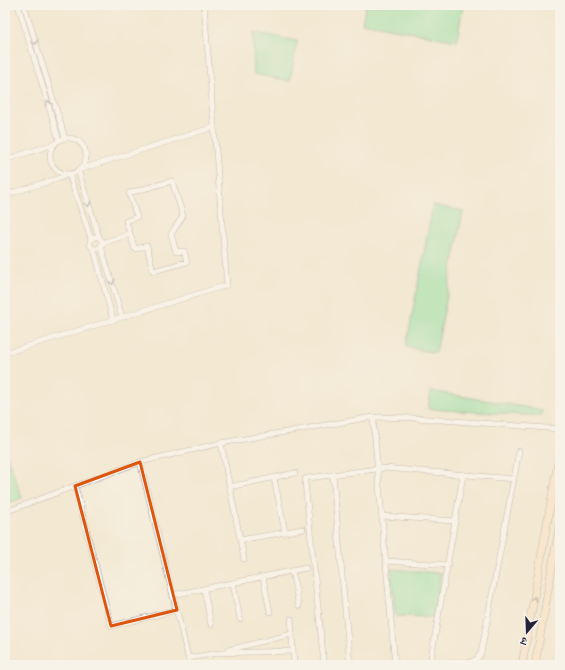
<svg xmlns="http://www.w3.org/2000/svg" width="565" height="670" viewBox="0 0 565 670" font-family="Cardo,'Noto Serif Devanagari',serif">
<rect width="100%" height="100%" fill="#f7f3e8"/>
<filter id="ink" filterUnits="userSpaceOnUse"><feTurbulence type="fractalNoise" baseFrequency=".025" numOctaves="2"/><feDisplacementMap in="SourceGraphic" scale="8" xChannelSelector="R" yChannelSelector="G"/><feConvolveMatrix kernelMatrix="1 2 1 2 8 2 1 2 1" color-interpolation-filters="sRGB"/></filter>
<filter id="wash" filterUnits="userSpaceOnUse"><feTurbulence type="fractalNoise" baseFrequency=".012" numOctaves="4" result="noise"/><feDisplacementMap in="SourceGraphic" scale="16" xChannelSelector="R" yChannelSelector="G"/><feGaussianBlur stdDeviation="0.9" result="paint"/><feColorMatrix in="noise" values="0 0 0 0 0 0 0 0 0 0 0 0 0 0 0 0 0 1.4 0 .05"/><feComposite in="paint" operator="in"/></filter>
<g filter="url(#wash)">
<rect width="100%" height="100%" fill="#f3e8d1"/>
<!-- green -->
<g fill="#8ce1a3" stroke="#57826f">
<path d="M366,5H463L457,41L362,23Z"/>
<path d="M253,32L297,41L290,81L254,74Z"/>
<path d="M433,205L463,211L436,353L406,347Z"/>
<path d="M431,391L542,410L541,416L428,409Z"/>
<path d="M5,451L22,498L5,504Z"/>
<path d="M391,569L441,573L435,617L395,616Z"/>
</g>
</g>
<g filter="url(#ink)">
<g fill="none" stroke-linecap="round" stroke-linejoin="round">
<defs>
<g id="street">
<path d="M18,5L59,140"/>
<path d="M24,5L65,138"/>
<path d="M5,85V87"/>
<circle cx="68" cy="156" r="18"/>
<path d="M5,160L54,144"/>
<path d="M5,195L60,178L69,174L91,239"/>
<circle cx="96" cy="243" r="6"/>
<path d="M99,237L78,170L214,127"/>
<path d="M102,243L130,234L135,249L147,246L153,271L187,262L184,251L176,252L171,234L183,216L172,181L129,193L137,217L126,221L130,234"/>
<path d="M101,246L122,317"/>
<path d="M94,249L113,320"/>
<path d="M5,353L227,285L204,5"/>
<path d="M373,417L395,665"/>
<path d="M221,443L244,559"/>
<path d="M140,462L190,665"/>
<path d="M333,475L350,665"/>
<path d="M274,478L285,532"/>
<path d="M75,486L111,626L177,610"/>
<path d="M229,487L295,473"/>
<path d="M5,512L140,462L221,443L373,417L415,418L560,429"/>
<path d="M382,516L455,521"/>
<path d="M240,540L303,529"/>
<path d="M386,561L448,565"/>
<path d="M292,571L299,606"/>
<path d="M263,577L270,612"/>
<path d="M233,583L240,619"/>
<path d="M204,589L211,625"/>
<path d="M173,595L306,568"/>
<path d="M291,619L294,665"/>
<path d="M228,650L292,634"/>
<path d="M189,658L218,653L293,651"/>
<path d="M430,664L463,475"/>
<path d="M324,665L305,482V479L308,478L384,468L514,479"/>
<path d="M405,665L471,662L477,659L481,653L519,451"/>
</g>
<g id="secondary">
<path d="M522,665L560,451"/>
<path d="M535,665L560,522"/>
</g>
</defs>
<!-- street casing -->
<use href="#street" stroke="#8a8586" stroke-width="6"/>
<!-- secondary casing -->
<use href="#secondary" stroke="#8a8586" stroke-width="8"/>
<!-- street -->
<use href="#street" stroke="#fff" stroke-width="5"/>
<!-- secondary -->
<use href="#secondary" stroke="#fde5c5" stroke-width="7"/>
</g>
<!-- one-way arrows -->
<defs><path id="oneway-chevron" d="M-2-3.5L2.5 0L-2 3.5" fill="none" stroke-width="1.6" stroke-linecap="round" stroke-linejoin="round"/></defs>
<g stroke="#9c9ca7">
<use href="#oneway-chevron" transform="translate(35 42) rotate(73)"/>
<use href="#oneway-chevron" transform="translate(48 103) rotate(-107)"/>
<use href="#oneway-chevron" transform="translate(88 204) rotate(73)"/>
<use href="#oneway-chevron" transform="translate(112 282) rotate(74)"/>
</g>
<use stroke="#9a8d87" href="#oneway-chevron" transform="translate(534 599) rotate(-80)"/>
</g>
<!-- marked area -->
<path d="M0 0H565V670H0ZM140,462L177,610L111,626L75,486Z" fill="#f3e8d1" fill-opacity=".55" fill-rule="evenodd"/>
<path fill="none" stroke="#de560e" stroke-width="3" stroke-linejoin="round" d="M140,462L177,610L111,626L75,486Z"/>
<!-- margin -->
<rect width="565" height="670" fill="none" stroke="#f7f3e8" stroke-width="20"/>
<!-- north arrow -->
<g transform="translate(527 632) rotate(199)" stroke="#f7f3e8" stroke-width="3" paint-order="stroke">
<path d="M0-3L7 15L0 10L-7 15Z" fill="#22223b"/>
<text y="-6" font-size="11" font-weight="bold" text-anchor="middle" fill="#22223b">उ</text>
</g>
</svg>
